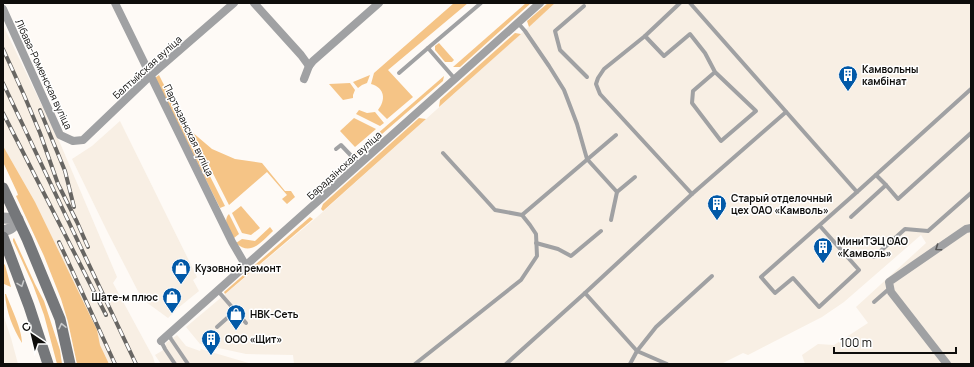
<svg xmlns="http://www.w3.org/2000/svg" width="974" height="367" viewBox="0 0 974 367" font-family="Manrope,sans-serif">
<rect width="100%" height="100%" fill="#fefaf6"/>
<!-- built -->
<g fill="#f8efe4">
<path d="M555,3H971V364H805L802,355L818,344L834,345L868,323L856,307L926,243L921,235L844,302L822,317L748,355L743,353L721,364H294L293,355L246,354L200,344L186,327L317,217Z"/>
<path d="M3,25L60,143L117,277L113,283L153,357L155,364H109L3,152Z"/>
<path d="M120,121L197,277L193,280L199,291L178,308L168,318L142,299L107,231L72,159L92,146Z"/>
<path d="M3,314L11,338L18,364H3Z"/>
<path d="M177,335L186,346L200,351L201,349L252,364H161L155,355L165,349L166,343Z"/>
</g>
<!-- green -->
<g fill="#f5c486">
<path d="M454,3H468L388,70L413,97L387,119L378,110C386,100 385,88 371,84L374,73Z"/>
<path d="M526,3H531L460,67H453Z"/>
<path d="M548,3H555L529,27L527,21Z"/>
<path d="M515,33L521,34L439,107L440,100Z"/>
<path d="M439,43L454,60L452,62H445L435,50V46Z"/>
<path d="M159,75L225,206L220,208L155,78Z"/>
<path d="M370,75L367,83L362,85L358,88L353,82Z"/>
<path d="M444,76L443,81L359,154H354Z"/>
<path d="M350,83L355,90L353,95V98L343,100L329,84Z"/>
<path d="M359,110L367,113L375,112L384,123L380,126L356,114Z"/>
<path d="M354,118L376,129L355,147L340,131Z"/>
<path d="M419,118L426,119L323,211L321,209L323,204Z"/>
<path d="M192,132L212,149L235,159L262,163L285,191H291L295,197L287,204L282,199L287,195L267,172L229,205Z"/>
<path d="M3,146L35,202L97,330L100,345L109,364H77L68,322L61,299L44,256L16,196L18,195L17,192L3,162Z"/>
<path d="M241,206L260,228L251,235L242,233L232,213Z"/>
<path d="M229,214L239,234L234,238C230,230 222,221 229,214Z"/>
<path d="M310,217L313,219L225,294L224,292Z"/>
<path d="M270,227L273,231C262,241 251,257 236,243L242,239L255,241Z"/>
<path d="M14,238L35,284L44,301L60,350L62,364H57L44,315L33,285L13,241V239Z"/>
<path d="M3,263L5,265L11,287L4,284L3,279Z"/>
<path d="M5,294H6C11,308 22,329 22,343C13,329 6,311 5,294Z"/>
</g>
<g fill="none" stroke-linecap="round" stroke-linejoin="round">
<!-- service -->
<g stroke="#a0a1a3" stroke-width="4">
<path d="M680,3L645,36L664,56L690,34L705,53L715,72L756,111L721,141L692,103L693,91L715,72"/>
<path d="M690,3L857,192L761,277L775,293L793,278L819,307L859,270L820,226"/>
<path d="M584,6L555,31L560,50L587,77"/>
<path d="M518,23L525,31L549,66L564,90L577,124L587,159L617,192L635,177"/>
<path d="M645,36L604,69L598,78L596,84L600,94L692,194"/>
<path d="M399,73L428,48"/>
<path d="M455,79L428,48L481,3"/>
<path d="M336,149L341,145L359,164"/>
<path d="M443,153L495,210L522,215L616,135"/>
<path d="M876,175L886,185"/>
<path d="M857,192L971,89"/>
<path d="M851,217L886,185L898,199L971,133"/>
<path d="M611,220L617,192"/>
<path d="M536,243L558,249L571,256L601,231"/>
<path d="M874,257L905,229L928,231L971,193"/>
<path d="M218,291L246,323"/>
<path d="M874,302L890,288"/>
<path d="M217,327L235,311"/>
<path d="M169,334L171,339L188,364"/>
<path d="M161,341L165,349L175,364"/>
<path d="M415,364L521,280L537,256L536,234L530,225L522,215"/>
<path d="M506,364L585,293"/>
<path d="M630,364L637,351L656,327L712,276"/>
<path d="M667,364L637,351L585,293L692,194L786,112"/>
</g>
<!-- minor -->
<g stroke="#a0a1a3" stroke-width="8">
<path d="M115,3L232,242L246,266"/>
<path d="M254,3L301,55L309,66"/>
<path d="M3,9L60,135L73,141L83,140L151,75L234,3"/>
<path d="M304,79L309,66L313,61L379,3"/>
<path d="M161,341L540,3"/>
<path d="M947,364L891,292L889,282L966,229L971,228"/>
</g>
<!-- tertiary -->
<path stroke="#a0a1a3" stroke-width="11" d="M3,218L18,219C14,227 11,229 3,231"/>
<!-- secondary -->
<g stroke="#75777a" stroke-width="11">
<path d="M3,188L27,239L60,319L70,364"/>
<path d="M3,237L29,306L48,364"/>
</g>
<defs>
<g id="rail">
<path d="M3,49L24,95L40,133L58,184L77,222L88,247"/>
<path d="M3,83L136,364"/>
<path d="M40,110L65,171L74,207"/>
<path d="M3,113L106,315"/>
<path d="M59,242L115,364"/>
</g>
</defs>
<!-- rail casing -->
<use href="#rail" stroke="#686663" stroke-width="4"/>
<!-- rail -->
<use href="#rail" stroke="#fff" stroke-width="2.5" stroke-dasharray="8" stroke-linecap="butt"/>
</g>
<!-- one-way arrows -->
<defs><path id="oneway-chevron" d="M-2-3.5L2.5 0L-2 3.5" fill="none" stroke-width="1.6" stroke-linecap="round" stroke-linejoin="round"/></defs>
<use stroke="#575757" href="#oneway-chevron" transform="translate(938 248) rotate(145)"/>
<g stroke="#c8c9ca">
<use href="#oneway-chevron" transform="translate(21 284) rotate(70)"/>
<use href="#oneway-chevron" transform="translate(62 326) rotate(-103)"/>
</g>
<!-- icons -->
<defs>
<symbol id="building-pin" viewBox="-11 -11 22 30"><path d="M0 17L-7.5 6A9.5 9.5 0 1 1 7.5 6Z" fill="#0259a7" stroke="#fff"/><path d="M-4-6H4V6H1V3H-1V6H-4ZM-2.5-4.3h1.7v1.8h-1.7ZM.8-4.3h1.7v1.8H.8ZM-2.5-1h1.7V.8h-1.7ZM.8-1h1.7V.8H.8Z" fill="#fff"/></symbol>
<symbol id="shop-pin" viewBox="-11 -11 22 30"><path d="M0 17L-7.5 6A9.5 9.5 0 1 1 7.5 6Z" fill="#0259a7" stroke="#fff"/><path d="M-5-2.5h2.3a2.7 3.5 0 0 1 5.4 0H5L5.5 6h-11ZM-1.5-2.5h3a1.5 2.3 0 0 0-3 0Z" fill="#fff"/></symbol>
</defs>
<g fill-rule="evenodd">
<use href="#building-pin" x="837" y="64" width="22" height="30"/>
<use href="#building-pin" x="706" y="193" width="22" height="30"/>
<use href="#building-pin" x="812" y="236" width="22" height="30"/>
<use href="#shop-pin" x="170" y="257" width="22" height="30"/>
<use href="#shop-pin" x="161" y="286" width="22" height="30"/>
<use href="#shop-pin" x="225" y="303" width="22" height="30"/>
<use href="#building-pin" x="200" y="328" width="22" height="30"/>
</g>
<g text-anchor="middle" stroke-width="3" stroke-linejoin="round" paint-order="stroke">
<!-- street labels -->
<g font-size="10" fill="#0e0d0b" stroke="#fff">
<text transform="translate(147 67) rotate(-42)" y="4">Балтыйская вуліца</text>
<text transform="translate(44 74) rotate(65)" y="4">Лібава-Роменская вуліца</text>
<text transform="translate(189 130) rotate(64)" y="4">Партызанская вуліца</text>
<text transform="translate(344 165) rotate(-42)" y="4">Барадзінская вуліца</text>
</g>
<!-- poi labels -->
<g font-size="10" font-weight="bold" fill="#0e0d0b" stroke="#fff" text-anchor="start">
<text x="862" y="73">Камвольны<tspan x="862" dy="12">камбінат</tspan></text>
<text x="731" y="202">Старый отделочный<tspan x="731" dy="12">цех ОАО «Камволь»</tspan></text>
<text x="837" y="245">МиниТЭЦ ОАО<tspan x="837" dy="12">«Камволь»</tspan></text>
<text x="195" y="272">Кузовной ремонт</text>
<text x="158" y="301" text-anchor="end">Шате-м плюс</text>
<text x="250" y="318">НВК-Сеть</text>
<text x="225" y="343">ООО «Щит»</text>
</g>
</g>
<!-- border -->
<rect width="974" height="367" fill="none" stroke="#0e0d0b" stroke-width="8"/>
<!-- north arrow -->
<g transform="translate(32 335) rotate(325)" stroke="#ffffff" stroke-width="3" paint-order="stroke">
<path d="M0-3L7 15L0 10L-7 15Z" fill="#0e0d0b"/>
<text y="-6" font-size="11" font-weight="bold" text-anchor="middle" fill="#0e0d0b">С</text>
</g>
<!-- scale -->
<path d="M834 347v6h122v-6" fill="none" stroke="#0e0d0b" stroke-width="2"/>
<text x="840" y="347" font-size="12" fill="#0e0d0b" stroke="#ffffff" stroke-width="3" paint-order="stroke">100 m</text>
</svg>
